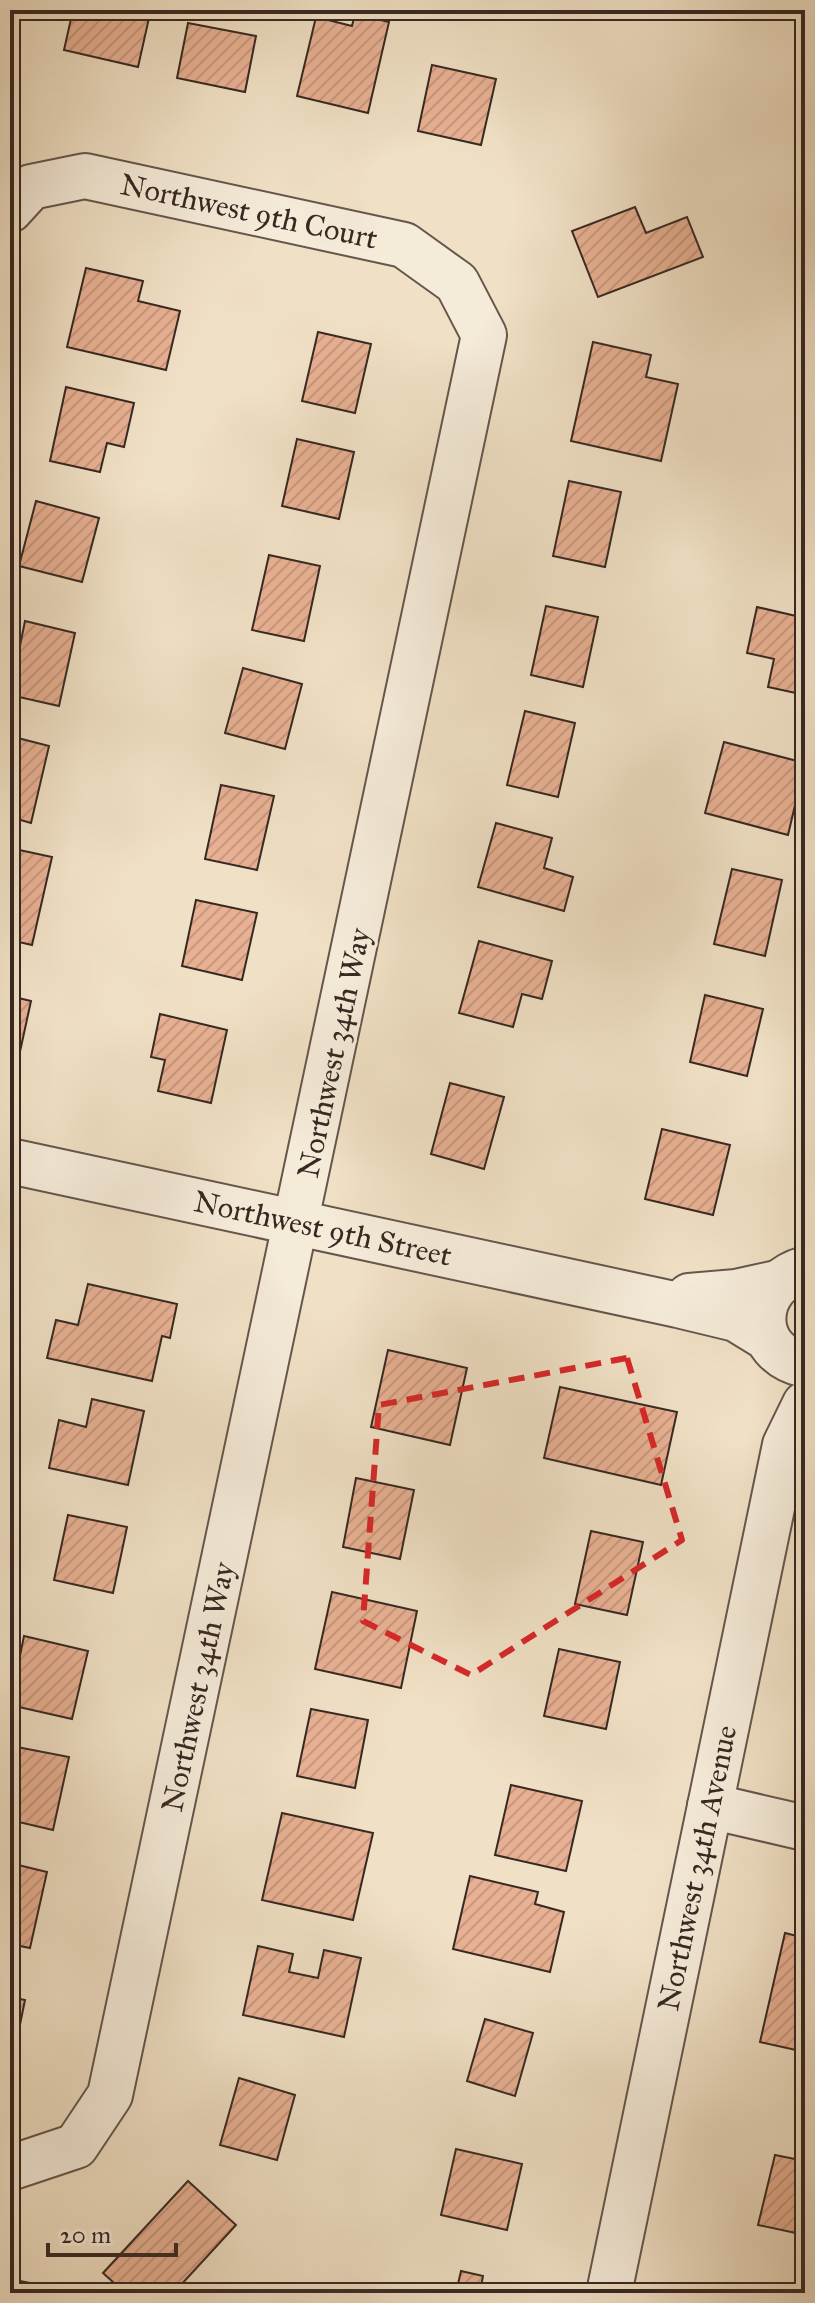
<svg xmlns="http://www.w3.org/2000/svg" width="815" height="2303" viewBox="0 0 815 2303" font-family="'IM FELL Great Primer',serif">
<defs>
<pattern id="building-hatch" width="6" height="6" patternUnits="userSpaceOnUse" patternTransform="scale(2)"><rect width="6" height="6" fill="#e8b193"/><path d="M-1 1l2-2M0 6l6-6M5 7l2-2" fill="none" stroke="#c8987e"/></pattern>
</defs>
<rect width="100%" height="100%" fill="#f0e0c5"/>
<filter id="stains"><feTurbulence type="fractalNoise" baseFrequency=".0025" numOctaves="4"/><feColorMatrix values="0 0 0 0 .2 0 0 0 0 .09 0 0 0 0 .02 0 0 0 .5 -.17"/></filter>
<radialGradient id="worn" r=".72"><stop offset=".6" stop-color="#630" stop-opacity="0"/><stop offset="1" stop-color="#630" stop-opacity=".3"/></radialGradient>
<!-- building -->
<g fill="url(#building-hatch)" stroke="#372823" stroke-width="2">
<path d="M73,10H114L149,18L138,67L64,50Z"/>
<path d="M355,14L389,22L368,113L297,96L316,17L352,26Z"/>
<path d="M188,23L256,36L245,92L177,78Z"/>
<path d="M432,65L496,79L481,145L418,131Z"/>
<path d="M635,207L646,233L687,217L703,257L598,297L572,231Z"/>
<path d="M805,257V296L796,294Z"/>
<path d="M86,268L143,281L138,301L180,311L166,370L67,347Z"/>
<path d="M318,332L371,344L355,413L302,401Z"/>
<path d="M593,342L651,355L646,377L678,384L661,461L571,441Z"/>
<path d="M66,387L134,403L124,447L107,443L100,472L50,461Z"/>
<path d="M297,439L354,452L339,519L282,506Z"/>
<path d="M569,481L621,492L605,567L553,556Z"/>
<path d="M36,501L99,518L82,582L19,566Z"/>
<path d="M805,529V572L795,570Z"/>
<path d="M269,555L320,566L304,641L252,630Z"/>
<path d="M546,606L598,617L583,687L531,675Z"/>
<path d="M757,607L805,618V695L768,687L774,659L747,653Z"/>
<path d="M25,621L75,633L59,706L10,695Z"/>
<path d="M243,668L302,684L285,749L225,733Z"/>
<path d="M525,711L575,723L558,797L507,785Z"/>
<path d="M10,736L49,746L31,823L10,817Z"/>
<path d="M724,742L805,763L788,835L705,813Z"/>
<path d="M221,785L274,796L257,870L205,859Z"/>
<path d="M496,823L552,838L544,868L573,877L564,911L478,887Z"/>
<path d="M10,848L52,857L32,945L10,940Z"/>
<path d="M732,869L782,880L765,956L714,944Z"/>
<path d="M196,900L257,913L242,980L182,966Z"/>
<path d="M479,941L552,961L542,999L522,994L513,1027L459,1013Z"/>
<path d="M705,995L763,1009L747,1076L690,1062Z"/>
<path d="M10,996L31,1001L16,1070L10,1068Z"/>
<path d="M160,1014L227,1030L211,1103L158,1091L165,1060L151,1057Z"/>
<path d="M450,1083L504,1097L484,1169L431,1154Z"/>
<path d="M662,1129L730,1145L713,1215L645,1199Z"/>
<path d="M88,1284L177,1304L170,1338L162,1336L152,1381L47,1358L56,1320L78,1325Z"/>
<path d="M388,1350L467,1368L450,1445L371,1427Z"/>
<path d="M560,1387L677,1412L661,1485L544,1458Z"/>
<path d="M92,1399L144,1411L128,1485L49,1468L59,1420L86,1427Z"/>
<path d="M356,1478L414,1490L400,1559L343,1547Z"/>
<path d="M68,1515L127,1527L113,1593L54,1580Z"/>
<path d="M591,1531L643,1542L627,1615L575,1604Z"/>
<path d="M332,1592L417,1611L401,1688L315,1669Z"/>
<path d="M24,1636L88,1651L72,1719L10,1705Z"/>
<path d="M559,1649L620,1662L606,1729L544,1716Z"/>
<path d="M311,1709L368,1720L355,1788L297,1776Z"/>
<path d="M17,1747L69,1757L53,1830L10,1820V1779Z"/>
<path d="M511,1785L582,1801L566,1871L495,1855Z"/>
<path d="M282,1813L373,1833L353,1920L262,1900Z"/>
<path d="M10,1863L47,1872L30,1948L10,1944Z"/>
<path d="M470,1876L538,1892L535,1904L564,1912L550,1972L453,1949Z"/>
<path d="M785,1933L805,1938V2052L760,2042Z"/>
<path d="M258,1946L293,1954L289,1972L318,1978L324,1950L361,1958L344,2037L243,2015Z"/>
<path d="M10,1997L25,2000L11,2069L10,2068Z"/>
<path d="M485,2019L533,2033L515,2096L467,2081Z"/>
<path d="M239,2078L295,2095L277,2160L220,2145Z"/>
<path d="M456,2149L522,2164L507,2230L441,2215Z"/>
<path d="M775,2155L805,2161V2235L758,2225Z"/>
<path d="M188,2181L236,2225L179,2287L185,2293H125L103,2273Z"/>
<path d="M461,2271L483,2276L480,2293H456Z"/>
<path d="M10,2279L35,2284L33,2293H10Z"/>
</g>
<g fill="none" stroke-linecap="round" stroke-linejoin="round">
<defs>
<g id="minor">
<path id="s1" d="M10,210L31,187L85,176L404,245L457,283L484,335L110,2095L76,2146L10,2168"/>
<path id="s2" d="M10,1161L678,1305L736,1319L767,1338"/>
<path d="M805,1269C751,1284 748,1353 805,1365"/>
<path d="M689,1296L736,1292L777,1283"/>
<path d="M710,1806L805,1828"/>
<path id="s3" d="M609,2293L785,1445L805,1404"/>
</g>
</defs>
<!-- minor casing -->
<use href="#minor" stroke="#65564c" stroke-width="48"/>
<!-- minor -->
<use href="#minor" stroke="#f5ebd9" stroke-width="44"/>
</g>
<!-- marked area -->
<path fill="none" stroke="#d62828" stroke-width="6" stroke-dasharray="16 10" stroke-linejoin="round" d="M627,1358L682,1540L471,1675L363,1621L379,1405Z"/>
<g text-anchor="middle" stroke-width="6" stroke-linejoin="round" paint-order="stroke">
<!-- street labels -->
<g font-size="30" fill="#372823" stroke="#f5ebd9">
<text dy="10" stroke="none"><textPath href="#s1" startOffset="254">Northwest 9th Court</textPath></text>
<text transform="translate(334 1053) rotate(-78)" y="10">Northwest 34th Way</text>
<text dy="10" stroke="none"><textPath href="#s2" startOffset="320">Northwest 9th Street</textPath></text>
<text transform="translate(198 1687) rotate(-78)" y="10">Northwest 34th Way</text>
<text dy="10" stroke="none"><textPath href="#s3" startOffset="434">Northwest 34th Avenue</textPath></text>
</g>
</g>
<!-- margin -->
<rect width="815" height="2303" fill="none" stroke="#f0e0c5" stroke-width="40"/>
<rect x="12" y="12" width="791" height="2279" fill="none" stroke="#372823" stroke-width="4"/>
<rect x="20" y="20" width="775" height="2263" fill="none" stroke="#372823" stroke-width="2"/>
<!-- scale -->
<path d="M48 2243v12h128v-12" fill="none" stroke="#372823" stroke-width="4"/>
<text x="60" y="2243" font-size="24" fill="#372823" stroke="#f5ebd9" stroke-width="6" paint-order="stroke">20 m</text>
<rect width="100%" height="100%" filter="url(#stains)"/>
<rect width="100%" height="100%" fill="url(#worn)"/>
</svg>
